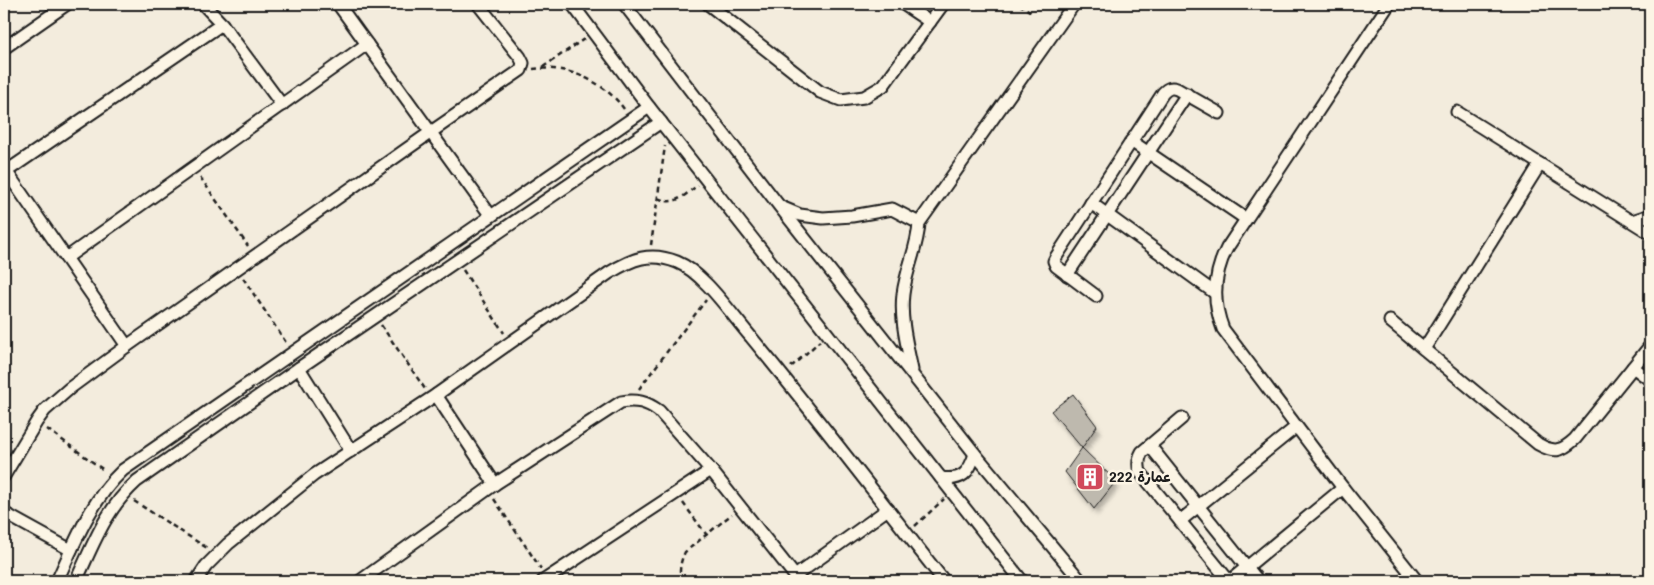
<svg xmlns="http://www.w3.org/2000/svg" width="1654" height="585" viewBox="0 0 1654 585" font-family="Mali,'Playpen Sans Arabic',sans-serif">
<defs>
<filter id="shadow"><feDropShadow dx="3" dy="5.5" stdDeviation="2.5" flood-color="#0004"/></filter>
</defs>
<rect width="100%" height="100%" fill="#f3ecdd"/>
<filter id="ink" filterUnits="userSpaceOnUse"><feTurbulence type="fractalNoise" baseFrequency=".02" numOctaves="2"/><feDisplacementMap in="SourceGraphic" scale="10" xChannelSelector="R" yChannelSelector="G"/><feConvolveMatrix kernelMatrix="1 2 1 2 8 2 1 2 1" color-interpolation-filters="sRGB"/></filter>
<g filter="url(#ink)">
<!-- building -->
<g fill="#beb9ae" stroke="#1c1c1c" filter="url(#shadow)">
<path d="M1073,394L1097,426L1082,448L1051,411Z"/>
<path d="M1082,448L1116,481L1094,509L1065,472Z"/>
</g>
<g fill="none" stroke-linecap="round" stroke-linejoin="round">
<defs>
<path id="lane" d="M1399,581L1409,571"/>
<g id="street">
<path d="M203,4L222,24L282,105"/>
<path d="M338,4L491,216"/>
<path d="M572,4L649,107L1022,581"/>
<path d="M624,4L780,207L975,454L1081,581"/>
<path d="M708,4L820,92L841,100L864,97L883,86L943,4"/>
<path d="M903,4L930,22"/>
<path d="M1389,4L1227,248C1213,275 1212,301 1223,329L1343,488L1417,581"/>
<path d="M4,48L67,4"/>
<path d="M1457,112L1650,233"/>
<path d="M1131,141L1246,219"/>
<path d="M6,171L127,346"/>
<path d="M4,173L222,24"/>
<path d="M1091,203L1215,293"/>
<path d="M781,207L800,215L823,218L852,216L892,209L919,223"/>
<path d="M1632,221L1650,215"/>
<path d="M66,258L367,44"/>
<path d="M1067,275L1187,94"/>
<path d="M1096,296L1056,266L1054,261L1056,257L1163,93C1168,88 1171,87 1177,89L1219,113"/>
<path d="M1390,321L1538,444C1554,453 1561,452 1575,439L1650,346"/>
<path d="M1424,349L1540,164"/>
<path d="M1633,367L1650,380"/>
<path d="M299,368L351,451"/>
<path d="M912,370C907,345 900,319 903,294C906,269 918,247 919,223L1074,4"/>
<path d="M436,395L495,484"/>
<path d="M1182,418L1142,452C1138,459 1138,465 1140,472L1229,581"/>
<path d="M1150,446L1258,581"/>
<path d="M4,476L37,421L45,410L70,388L127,346L431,132L521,70L523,63L520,57L478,4"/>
<path d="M941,478C962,481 969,473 975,454"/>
<path d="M4,513L71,550"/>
<path d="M1180,521L1296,427"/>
<path d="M795,576L888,509"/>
<path d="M57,581C75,542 91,500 123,470L649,107"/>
<path d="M76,581C94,543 105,510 137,481L299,368L661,122"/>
<path d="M196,581L206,566L228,544L314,475L436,395L609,273C632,259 650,251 677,262C704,273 731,314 751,337C817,417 880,500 944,581"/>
<path d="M360,581L495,484L621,402C636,399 647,402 659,411L711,470L799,581"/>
<path d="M543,581L711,470"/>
<path d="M1230,581L1343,488"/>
</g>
</defs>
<!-- lane casing -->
<use href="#lane" stroke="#1c1c1c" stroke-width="9"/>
<!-- street casing -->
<use href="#street" stroke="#1c1c1c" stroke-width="15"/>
<!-- path -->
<g stroke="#1c1c1c" stroke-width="2.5" stroke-dasharray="5 4" stroke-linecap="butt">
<path d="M1019,4L1031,12"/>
<path d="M543,67L584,39"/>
<path d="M533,69C567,65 604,81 624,109"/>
<path d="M200,177L248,246"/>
<path d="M658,198C675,207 684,195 698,185"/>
<path d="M651,245L665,146"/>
<path d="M463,270L504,333"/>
<path d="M243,278L287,344"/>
<path d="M381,325L425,389"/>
<path d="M791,367L820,341"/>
<path d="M639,389L706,300"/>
<path d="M47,429L105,471"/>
<path d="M494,499L541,569"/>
<path d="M134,501L207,548"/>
<path d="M683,503L706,534"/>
<path d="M915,526L944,499"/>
<path d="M681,581C679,570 680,562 685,552L732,514"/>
</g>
<!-- lane -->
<use href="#lane" stroke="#fcf5e5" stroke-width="5.5"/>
<!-- street -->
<use href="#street" stroke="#fcf5e5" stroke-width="11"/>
</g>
</g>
<!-- icons -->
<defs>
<symbol id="building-square" viewBox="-11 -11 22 22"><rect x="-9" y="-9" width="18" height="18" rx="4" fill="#d1495b" stroke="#fcf5e5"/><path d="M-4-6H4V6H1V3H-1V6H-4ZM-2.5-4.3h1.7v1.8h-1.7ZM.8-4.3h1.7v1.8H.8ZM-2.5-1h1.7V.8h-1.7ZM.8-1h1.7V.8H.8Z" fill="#fff"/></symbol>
</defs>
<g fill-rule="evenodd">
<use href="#building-square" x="1074" y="461" width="32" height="32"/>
</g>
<g text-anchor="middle" stroke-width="5" stroke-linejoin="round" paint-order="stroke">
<!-- poi labels -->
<g font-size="14" font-weight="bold" fill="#1c1c1c" stroke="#fcf5e5" text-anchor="start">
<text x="1109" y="482">عمارة 222</text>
</g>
</g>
<!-- margin -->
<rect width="1654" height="585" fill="none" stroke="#fcf5e5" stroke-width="20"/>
<rect x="10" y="10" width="1634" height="565" fill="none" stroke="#1c1c1c" stroke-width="2" filter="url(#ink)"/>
</svg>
